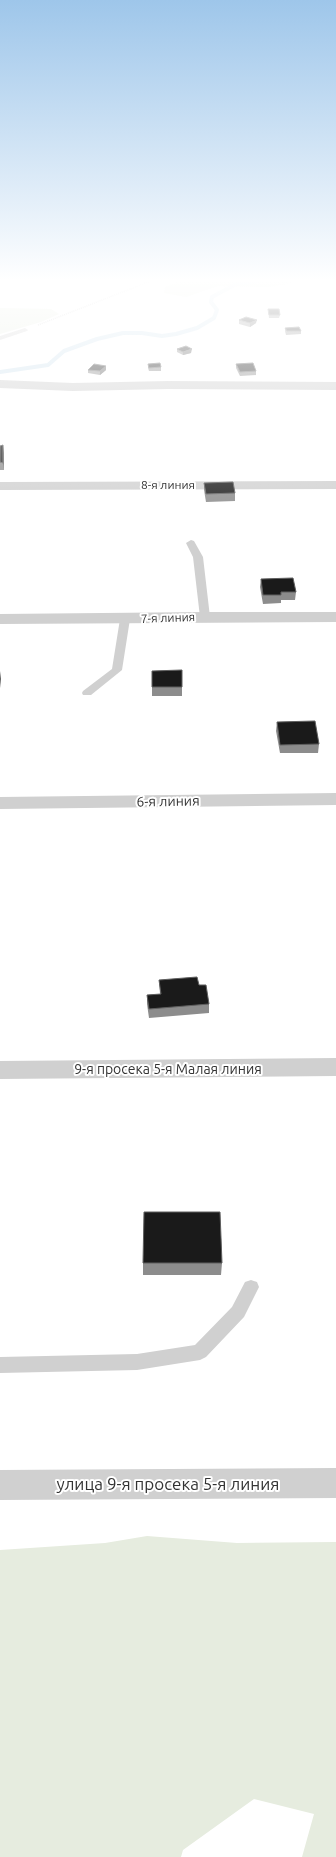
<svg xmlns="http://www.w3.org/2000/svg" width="336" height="1857" viewBox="0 0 336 1857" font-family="Ubuntu,sans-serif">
<rect width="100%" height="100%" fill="#fff"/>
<!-- green -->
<g fill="#e6ecdf">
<path d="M184,279H295V282L284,285L267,287L218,286L186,297L164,293L165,287Z"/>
<path d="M0,308L51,309L59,314L41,322L0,334Z"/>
<path d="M147,1536L237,1543L336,1542V1857H302L314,1814L254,1799L183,1850L181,1857H0V1550L105,1543Z"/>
</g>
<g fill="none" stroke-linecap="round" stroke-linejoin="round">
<!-- stream -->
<path stroke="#cfe2ee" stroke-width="4" d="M0,372L48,365L64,351L97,339L123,333H142L162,336L176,334L197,328L214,318L217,310L211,302L212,297L236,284L268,279"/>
<!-- path -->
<path stroke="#cdcdcd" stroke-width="1.5" stroke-dasharray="1 1" stroke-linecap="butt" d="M38,325L156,279"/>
<!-- service -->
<g fill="#d0d0d0" fill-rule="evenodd">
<path d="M0,279H27L24,281L0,282Z"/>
<path d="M25,328L28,330L27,331L0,340V336Z"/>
<path d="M191,540L194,541L203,557L210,617L205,620L200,617L193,557L186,543Z"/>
<path d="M125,616L130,619L122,670L91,695H83L82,693L83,691L112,669L120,619Z"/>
<path d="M251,1280L257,1282L259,1287L244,1317L206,1357L200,1360L137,1370L0,1373V1357L137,1354L195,1345L232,1307L245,1282Z"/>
</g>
<!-- minor -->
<g fill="#d0d0d0" fill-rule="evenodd">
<path d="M0,380L73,383L168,381L336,382V390L168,389L73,391L0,388Z"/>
<path d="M336,481V489L0,490V482Z"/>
<path d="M205,612H336V622L0,624V614Z"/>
<path d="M336,793V805L0,809V797Z"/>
<path d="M336,1058V1076L0,1079V1061Z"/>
<path d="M336,1468V1498L0,1500V1470Z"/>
</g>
</g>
<!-- wall -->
<g fill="#8c8c8c">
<path d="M268,309L280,315L279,318H269Z"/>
<path d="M239,320L256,323L250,327L239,324Z"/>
<path d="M285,328L301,331V334L286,335L285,331Z"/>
<path d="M177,349L191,353L183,355L177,352Z"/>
<path d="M148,364L161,367V371H149L148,368Z"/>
<path d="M236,364L256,371V375L240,376L236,368Z"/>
<path d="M106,366V370L100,375L88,373V370Z"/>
<path d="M3,445L4,470H0V446Z"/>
<path d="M204,483L235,493V501L206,502L204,490Z"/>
<path d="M261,579L296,592L295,600H281V603L263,604L260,587Z"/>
<path d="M152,671L182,687V696H152Z"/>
<path d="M277,722L319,744L318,753H280L276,731Z"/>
<path d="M159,980L199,985L209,1004V1013L149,1018L147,1004V995L160,994Z"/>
<path d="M143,1263H222L221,1275H143Z"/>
</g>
<!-- shaded-wall -->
<g fill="#5f5f5f">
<path d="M257,320L256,323L250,327V323Z"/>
<path d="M192,349L191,353L183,355V352Z"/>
<path d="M106,366V370L100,375V371Z"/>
<path d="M3,445L4,453V470L3,463Z"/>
<path d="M0,671L1,679L0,688Z"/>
</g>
<!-- building -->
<g fill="#1a1a1a" stroke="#5f5f5f">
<path d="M268,309H279L280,315H269Z"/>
<path d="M246,317L257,320L250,323L239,320Z"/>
<path d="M299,327L301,331H287L285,328Z"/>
<path d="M186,346L192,349L183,352L177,349Z"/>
<path d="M160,363L161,367L149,368L148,364Z"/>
<path d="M253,363L256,371L240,372L236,364Z"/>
<path d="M94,364L106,366L100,371L88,370Z"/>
<path d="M3,445V463L0,462V446Z"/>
<path d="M233,482L235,493L206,494L204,483Z"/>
<path d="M293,578L296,592H281V595H263L261,579Z"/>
<path d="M182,670V687H152V671Z"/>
<path d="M315,721L319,744L280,745L277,722Z"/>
<path d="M197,977L199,985H206L209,1004L149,1009L147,995L161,994L159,980Z"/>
<path d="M144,1212H220L222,1263H143Z"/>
</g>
<!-- sky -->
<linearGradient id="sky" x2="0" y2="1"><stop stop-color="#9ec6ea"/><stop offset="0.52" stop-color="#fff"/><stop offset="1" stop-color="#fff" stop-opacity="0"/></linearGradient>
<rect width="336" height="539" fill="url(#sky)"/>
<g text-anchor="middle" stroke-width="4" stroke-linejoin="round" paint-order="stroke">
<!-- far-street labels -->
<g font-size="12" fill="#333" stroke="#fff">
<text x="168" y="489">8-я линия</text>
<text transform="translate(168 618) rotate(-2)" y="4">7-я линия</text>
</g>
<!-- street labels -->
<g font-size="14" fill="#333" stroke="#fff">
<text transform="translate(168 801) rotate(-1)" y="5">6-я линия</text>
<text x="168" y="1074">9-я просека 5-я Малая линия</text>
</g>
<!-- near-street labels -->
<g font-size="17" fill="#333" stroke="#fff">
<text x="168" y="1490">улица 9-я просека 5-я линия</text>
</g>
</g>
</svg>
